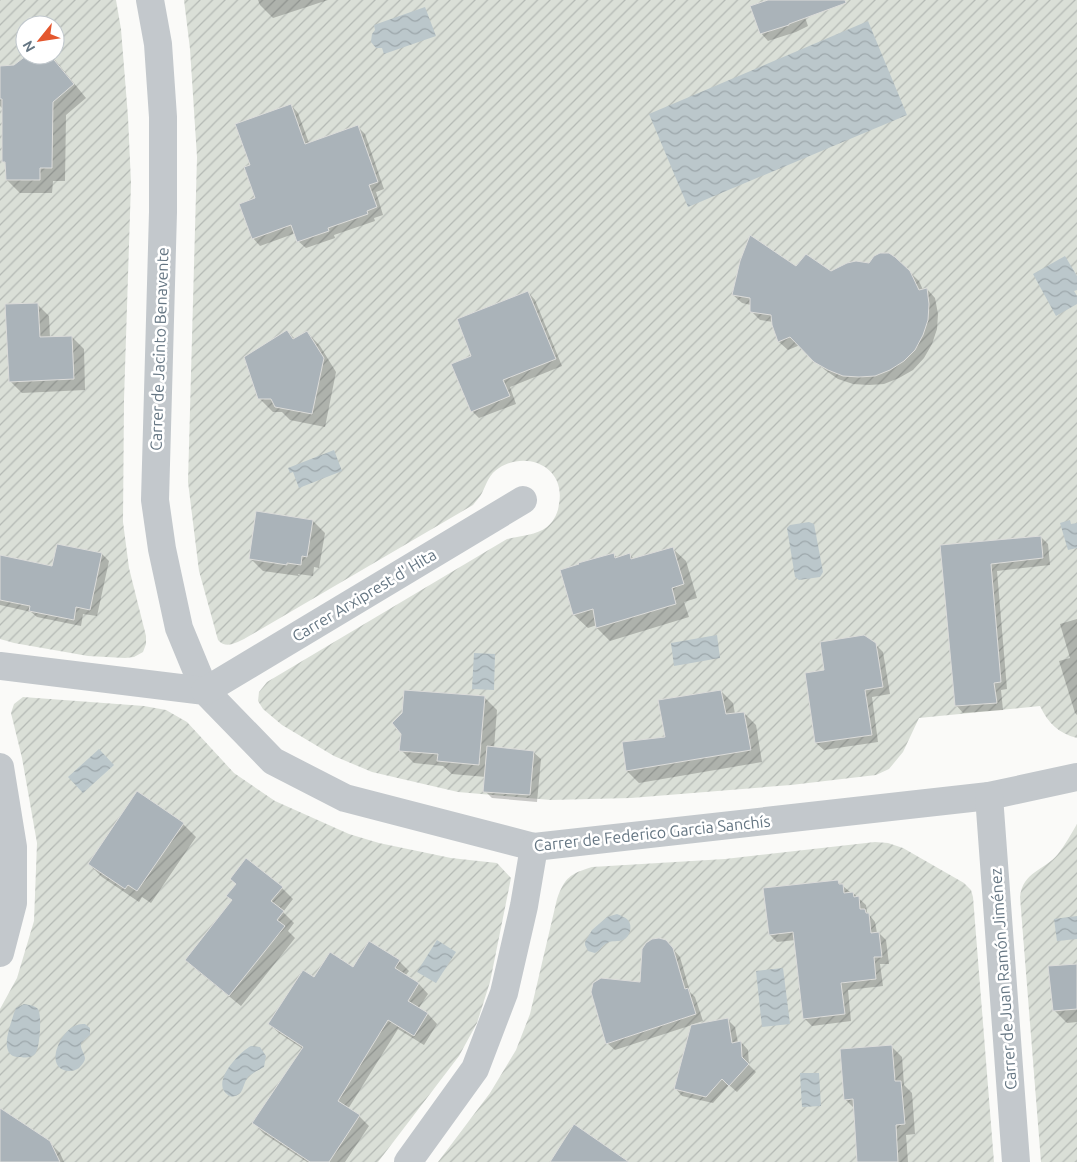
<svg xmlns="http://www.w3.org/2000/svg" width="1077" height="1162" viewBox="0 0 1077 1162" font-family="Ubuntu,sans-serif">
<defs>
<pattern id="garden-furrows" width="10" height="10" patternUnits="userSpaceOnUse" patternTransform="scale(1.25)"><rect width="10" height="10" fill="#dadfd7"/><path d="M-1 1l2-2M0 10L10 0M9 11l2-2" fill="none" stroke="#b4b9b4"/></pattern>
<pattern id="water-waves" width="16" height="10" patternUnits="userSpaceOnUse" patternTransform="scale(1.25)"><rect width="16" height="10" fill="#bbc7cb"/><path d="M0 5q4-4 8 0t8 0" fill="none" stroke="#9ca6aa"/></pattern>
</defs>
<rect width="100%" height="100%" fill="#fafaf8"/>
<!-- garden -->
<g fill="url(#garden-furrows)" fill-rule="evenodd">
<path d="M0,0H116L121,29L128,117L131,183L124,400L123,522L129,568L146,636V644L143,652L134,657L125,658L88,656L14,643L0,639ZM25,25H55V55H25Z"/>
<path d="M184,0H1077V738C1058,733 1048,723 1040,706L919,718L903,752L889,769L876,775L791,785L631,798L551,800L458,792L372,772L334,756L282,725L263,709L258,701L259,692L267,682L507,539C521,536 536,535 547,527C554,521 558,513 559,504C566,467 527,450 499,468C489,474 487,483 482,493C480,497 476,501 473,505L244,639C235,643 226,649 218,640L199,571L188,482L197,157L190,49Z"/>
<path d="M23,697L144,706L166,710L187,722L234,773L275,801L349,834L379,843L451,858L497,863L511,878L490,982L477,1023L459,1056L378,1162H0V1009L17,978L34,921L37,843L22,758L11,713L14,704Z"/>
<path d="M1077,824V1162H1041L1020,897C1023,871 1044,871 1058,854C1065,845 1071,834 1077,824Z"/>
<path d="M875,842L888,843L903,848L964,883L971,890L973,897L994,1162H438L490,1093L516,1050L530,1014L557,899C565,877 570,874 592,867L725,859Z"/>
</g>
<!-- water -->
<g fill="url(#water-waves)">
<path d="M425,7L436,36L384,54L382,48H376L371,42L372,34L375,30L374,25Z"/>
<path d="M868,21L907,115L688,207L649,114Z"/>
<path d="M1065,256L1077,276V290L1074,291L1077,296V304L1056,316L1033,274Z"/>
<path d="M334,450L342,471L299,488L293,472L290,473L288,468Z"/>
<path d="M1070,520L1071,524L1077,523V548L1068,550L1060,523Z"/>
<path d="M809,522L814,524L823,572L820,577L799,580L795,577L787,528L790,525Z"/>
<path d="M717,635L720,658L674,666L671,643Z"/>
<path d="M474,653L495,654L494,690L472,689Z"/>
<path d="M99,749L114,765L83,793L68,777Z"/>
<path d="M617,914C621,916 625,917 628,920C633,926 630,937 623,940C618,942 612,940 607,943C602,945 600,951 595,953L588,951L585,945V942L592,930L607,917Z"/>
<path d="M1077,916V939L1057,941L1054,919Z"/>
<path d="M437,940L456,952L436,983L417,972Z"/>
<path d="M783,968L790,1024L762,1027L756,971Z"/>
<path d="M24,1004C29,1005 34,1005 38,1009C42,1015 40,1049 35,1054C31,1058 25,1058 21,1057C18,1057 15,1057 13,1056C0,1049 11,1024 14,1013L16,1008Z"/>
<path d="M85,1024L90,1028V1035L81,1043C80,1049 84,1052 85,1058C85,1061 82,1065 79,1068C76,1070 73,1071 69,1071C43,1069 60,1030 77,1025C79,1024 82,1024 85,1024Z"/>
<path d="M251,1046L260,1047L266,1056L264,1067C259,1070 252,1073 248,1077C243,1083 244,1094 235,1096C232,1097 231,1097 228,1095C210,1083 239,1052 251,1046Z"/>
<path d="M800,1073H819L821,1106L802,1107Z"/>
</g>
<!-- shadow -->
<g fill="#0003">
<path d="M258,0H328L273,18L260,5Z"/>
<path d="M772,0H799L808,26L796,32L768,41L761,33Z"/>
<path d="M29,55H51L86,98L66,115L65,181H53L52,193H20L7,180V165L3,161V109L0,106V67H14Z"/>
<path d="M291,105L298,113L309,143L357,126L365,134L384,189L376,192L383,215L374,218L375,221L334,235L335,238L306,248L298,241L296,233L260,246L253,238L256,199L251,165Z"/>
<path d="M895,258L919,281L923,290L927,289L935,298L938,314L937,329L932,344L924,358L913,370L899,378L884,384L869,385L853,384L838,379L825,370L800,345L788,350L779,342L773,322L760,320L751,311V305L742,303L733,295L797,268L831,273Z"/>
<path d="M528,292L535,300L562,366L510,387L516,404L479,418L472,411L473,357Z"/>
<path d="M37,304L49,316L50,338L72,337L84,349L85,390L22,393L10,381Z"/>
<path d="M287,331L295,339L307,332L320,346L336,372L325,427L290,420L282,412H273L259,398Z"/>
<path d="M313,521L325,533L319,568L314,567L313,576L298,574L299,576L263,571L251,559Z"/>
<path d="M1041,537L1048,544L1050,565L997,571L1007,689L1001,690L1003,710L963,713L956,705L942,547Z"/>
<path d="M672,548L686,561L697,598L684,602L689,617L610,641L597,628V625L588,628L574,615L562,570L613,554L618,558L630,555L634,559Z"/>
<path d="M102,554L109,561L97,616L83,614L81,626L37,617L31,612L0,605V556L53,567Z"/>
<path d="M1077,619V715L1075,713L1059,661L1070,658L1060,624Z"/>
<path d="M875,644L883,652L890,694L872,697L878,742L824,750L816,743L806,674L825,671Z"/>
<path d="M721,691L733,703L735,714L744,713L756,725L762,762L639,783L627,771Z"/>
<path d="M484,697L497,710L494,748L533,752L541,759L537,802L492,798L485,791L486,777L452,774L443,766L414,763L401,750Z"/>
<path d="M183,824L196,837L151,903L142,897L139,902L102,877L89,864Z"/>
<path d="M837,881L850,892V894L853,893L866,905L867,912L875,922L877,933H879L886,940L889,964H880L883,986L848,990L851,1021L812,1026L805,1019L796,940L777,942L770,935Z"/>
<path d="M282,888L293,899L283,912L294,923L288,931L295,938L241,1006L198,971L187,960L233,900Z"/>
<path d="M369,943L399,961L409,971L405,976L419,984L428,994L418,1009L428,1014L437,1024L424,1045L398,1029L348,1109L359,1116L369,1126L345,1162H307L263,1133L254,1123L303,1049L279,1033L269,1024L314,978L353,969Z"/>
<path d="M673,949L680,957L690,992L695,997L703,1021L694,1024V1026L728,1020L735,1027L738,1043L741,1042L748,1050L749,1065L756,1072L737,1092L729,1085L713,1103L682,1096L675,1088L692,1025L615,1050L607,1043L642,983Z"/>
<path d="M1077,965V1022L1067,1023L1054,1010Z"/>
<path d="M892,1047L902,1057L904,1085L912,1093L915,1134L906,1135L908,1162H858L855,1109L845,1099Z"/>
<path d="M0,1113L49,1142L60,1153L64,1162H0Z"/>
</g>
<!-- building -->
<g fill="#aab3b9" stroke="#dcdcda">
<path d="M768,0H845L846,3L789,24V25L760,34L750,6Z"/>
<path d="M27,55H50L74,84L53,102L52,168H40V180H6L5,162H2V99H0V66L14,65Z"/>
<path d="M291,104L305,144L358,125L378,182L369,185L377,207L367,211L368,214L328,228L329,231L297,242L291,225L252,239L239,204L255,198L244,167L250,165L235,124Z"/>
<path d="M750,235L796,266L806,254L831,271L847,263L856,261L869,263L874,256L880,253H889L895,257L910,271L919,290L927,288L929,304L928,320L923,335L915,350L904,361L890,370L875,376L859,377L843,376L828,370L814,362L790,337L778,342L772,325L771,315L750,312V298L732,295L740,261Z"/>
<path d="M528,291L556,359L503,380L510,396L471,412L451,364L471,356L457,319Z"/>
<path d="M38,303L40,337L72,336L74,379L9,382L5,304Z"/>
<path d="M287,330L293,339L307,331L324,358L312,414L275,407L271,399H258L244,357Z"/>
<path d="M256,511L313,520L307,557L302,556L301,565L287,563V565L249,559Z"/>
<path d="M1041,536L1043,558L991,564L1001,682L994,683L997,703L955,706L940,545Z"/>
<path d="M57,544L102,553L90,610L76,607L74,620L29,611L30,606L0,600V555L52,566Z"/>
<path d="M673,547L684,584L672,588L676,604L596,628L593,609L573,615L560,570L579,564L578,563L614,553L615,558L630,553L631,559Z"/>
<path d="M864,635L876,643L883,687L865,690L872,735L815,743L805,673L824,670L820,642Z"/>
<path d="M404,690L485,696L479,765L437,761L438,754L399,751L401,734L392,723L402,713Z"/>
<path d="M721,690L726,714L744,712L751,750L626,771L622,742L665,737L658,700Z"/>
<path d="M487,746L534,751L530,795L483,792Z"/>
<path d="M137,791L184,823L137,891L128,885L125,889L88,864Z"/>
<path d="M246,858L283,887L271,901L284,911L277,920L285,926L229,996L185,960L232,900L226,896L236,884L230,879Z"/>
<path d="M838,880L839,884H843L844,893L853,892L854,897L859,896L860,909H865L866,913H869L871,933L879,932L882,957H874L876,979L841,983L845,1014L803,1019L793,932L769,935L763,888Z"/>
<path d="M659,938L666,940L673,948L685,989L688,988L696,1014L606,1044L591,992L593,983L601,978L640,982L642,949L646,943L652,939Z"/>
<path d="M369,941L400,960L395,968L419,983L408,1001L428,1013L414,1036L388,1020L338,1101L360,1115L329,1162H310L252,1123L303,1047L268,1024L303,970L314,977L330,952L353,967Z"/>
<path d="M1077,964V1009L1053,1011L1048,966Z"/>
<path d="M728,1018L732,1043L741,1041L742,1057L749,1064L729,1086L722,1079L706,1097L674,1089L691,1025Z"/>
<path d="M892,1045L895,1081H901L905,1124L896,1125L898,1162H857L853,1099L844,1100L840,1049Z"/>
<path d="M0,1108L50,1141L60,1162H0Z"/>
<path d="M574,1124L629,1162H550Z"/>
</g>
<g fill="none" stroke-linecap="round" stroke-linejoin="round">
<!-- minor -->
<g stroke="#c3c8cc" stroke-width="28">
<path d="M150,0L158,44L163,117V212L155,500L162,549L179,628L205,691"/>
<path d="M0,666L205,691L273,761L345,798L534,847L989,796L1077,777"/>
<path d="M205,691L523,500"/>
<path d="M0,767L13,847V903L0,953"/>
<path d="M989,796L1016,1162"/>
<path d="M408,1162L475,1069L504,993L524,906L534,847"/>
</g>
</g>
<g text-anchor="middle" stroke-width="5" stroke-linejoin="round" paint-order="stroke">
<!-- street labels -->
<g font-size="16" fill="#657683" stroke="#fff">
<text transform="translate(159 349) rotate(-88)" y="6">Carrer de Jacinto Benavente</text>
<text transform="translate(364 595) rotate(-31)" y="6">Carrer Arxiprest d' Hita</text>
<text transform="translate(652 833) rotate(-6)" y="6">Carrer de Federico Garcia Sanchís</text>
<text transform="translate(1003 979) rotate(-94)" y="6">Carrer de Juan Ramón Jiménez</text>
</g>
</g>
<!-- north arrow -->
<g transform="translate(40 40) rotate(240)"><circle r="24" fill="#ffffff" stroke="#c1c8cd"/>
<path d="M0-4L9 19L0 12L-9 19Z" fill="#e4572e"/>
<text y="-8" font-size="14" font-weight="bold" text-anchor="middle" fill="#657683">N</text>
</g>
</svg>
